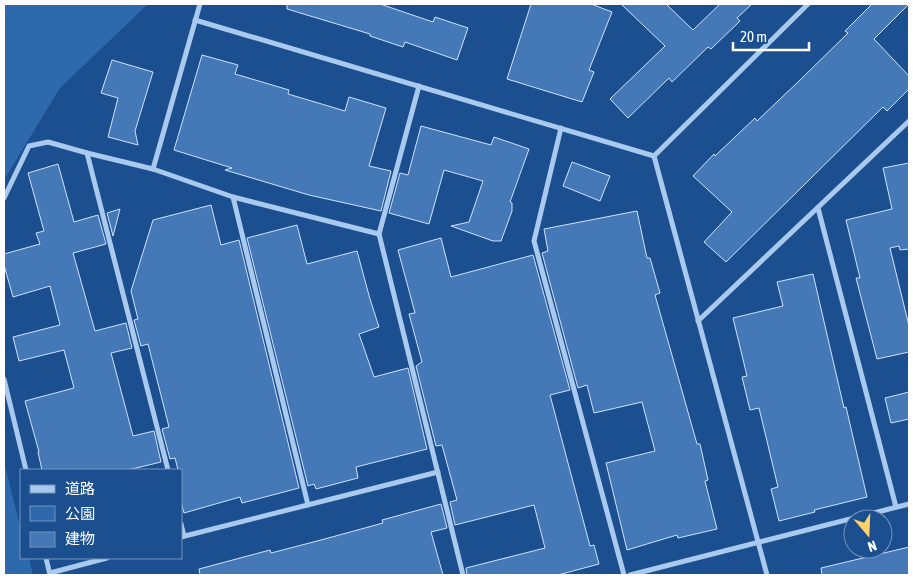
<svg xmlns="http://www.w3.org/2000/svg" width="913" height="579" viewBox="0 0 913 579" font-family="'Asap Condensed','Noto Sans JP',sans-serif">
<rect width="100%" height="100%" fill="#1b4f8f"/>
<!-- green -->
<g fill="#2e69ad">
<path d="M4,4H148L60,88L4,180Z"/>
<path d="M4,462L21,530V558H29L33,575H4Z"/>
</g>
<!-- building -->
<g fill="#4478b7" stroke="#cfe3fa">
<path d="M287,4H380L433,22L435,17L468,28L457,60L405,42L403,47L370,36V34L287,9Z"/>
<path d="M531,4H591L612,12L589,70L594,72L582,102L507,79Z"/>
<path d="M621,4H666L693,30L720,4H752L737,18L740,21L711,49L708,47L672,82L669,78L628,118L610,99L665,46Z"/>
<path d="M872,4H909L874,39L909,76V89L887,111L883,107L726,262L704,242L732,212L693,176L714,154L715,156L755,118L757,121L799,81L848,33L845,31Z"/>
<path d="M202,55L238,65L235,74L289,90L288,94L345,111L349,97L386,108L369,166L391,171L381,211L309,195L225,170L232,168L174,150Z"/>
<path d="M112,60L153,72L135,131L138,145L108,137L118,98L101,93Z"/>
<path d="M421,126L491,145L494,137L529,149L510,202L512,203V211L501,241H493L451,226L469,222L483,181L444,170L429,224L389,213L400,173L408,175Z"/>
<path d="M572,162L610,176L600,201L563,186Z"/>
<path d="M909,163V249L900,250L899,246L890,248L909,326V352L877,359L856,278H860L846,220L892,209L883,168Z"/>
<path d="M58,164L74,222L98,215L106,244L73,253L95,331L126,323L132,348L111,353L133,436L154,431L161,462L128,470H42L38,452H39L25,401L74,388L64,350L19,361L13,337L60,325L50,286L13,297L4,265V254L40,244L36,233L44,231L28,173Z"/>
<path d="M211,205L221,245L239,240L299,488L242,503L240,497L184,513L181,502V470H178L175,458L170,459L162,429L169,427L148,344L141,346L134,320L138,319L131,291L153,220Z"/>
<path d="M120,209L113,236L107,213Z"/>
<path d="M637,211L647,258H650L660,293L655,295L697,444H700L708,480L705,481L717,529L678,538L677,535L627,550L606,463L655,451L642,402L594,413L587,385L578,388L542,253L548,251L544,229Z"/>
<path d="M297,225L307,264L357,251L370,299L379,327L359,334L374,377L408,368L427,449L356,467L358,478L316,489L314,484L308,486L247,238Z"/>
<path d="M441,238L451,277L533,255L570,390L550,395L590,546L594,545L599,564L558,575H467L466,568L545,548L534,505L455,525L450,502L457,500L442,445L436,446L416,366L422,362L409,314L415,313L398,250Z"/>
<path d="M813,274L844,408L846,407L867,497L814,510L815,512L779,521L771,489L778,487L759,408L750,410L742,377L747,376L733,318L783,306L777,282Z"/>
<path d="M909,392V419L891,423L885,398Z"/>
<path d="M441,504L447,528L431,532L443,575H200L199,569L270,550L271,553L321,540L383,523L382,520Z"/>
<path d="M909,547V575H822L821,568Z"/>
</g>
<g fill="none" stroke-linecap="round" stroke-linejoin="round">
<!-- minor -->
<g stroke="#a9c9ee" stroke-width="5">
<path d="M195,20L654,156"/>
<path d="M419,86L379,234L463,575"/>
<path d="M561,128L534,241L624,575"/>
<path d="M87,153L168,470"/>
<path d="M654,156L767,575"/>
<path d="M654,156L808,4"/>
<path d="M153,169L200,4"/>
<path d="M233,197L308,505"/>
<path d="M4,198L29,146L48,142L87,153L153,169L233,197L379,234"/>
<path d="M818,208L896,507"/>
<path d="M698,321L909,121"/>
<path d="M4,379L26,470"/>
<path d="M181,524L184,536"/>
<path d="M181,537L438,472"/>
<path d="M46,558L50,575"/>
<path d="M50,573L107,558"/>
<path d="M630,575L909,504"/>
</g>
</g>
<!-- border -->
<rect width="913" height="579" fill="none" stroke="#ffffff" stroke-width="10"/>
<!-- legend -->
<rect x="20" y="469" width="162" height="90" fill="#1b4f8f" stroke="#7695bc"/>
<rect x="30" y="485" width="25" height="8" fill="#a9c9ee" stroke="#7695bc"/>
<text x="65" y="494" font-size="15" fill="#ffffff">道路</text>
<rect x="30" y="506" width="25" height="15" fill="#2e69ad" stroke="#7695bc"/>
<text x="65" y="519" font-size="15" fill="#ffffff">公園</text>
<rect x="30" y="532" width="25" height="15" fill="#4478b7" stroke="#7695bc"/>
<text x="65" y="544" font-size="15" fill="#ffffff">建物</text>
<!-- north arrow -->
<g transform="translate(868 534) rotate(161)"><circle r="24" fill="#1b4f8f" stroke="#7695bc"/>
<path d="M0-4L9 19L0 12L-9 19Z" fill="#ffd166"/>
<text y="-8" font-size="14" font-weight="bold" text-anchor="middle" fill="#ffffff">N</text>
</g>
<!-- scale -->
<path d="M733 42v8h76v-8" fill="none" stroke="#ffffff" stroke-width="2.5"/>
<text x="740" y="42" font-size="15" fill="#ffffff" stroke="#1b4f8f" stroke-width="4" paint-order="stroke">20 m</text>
</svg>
